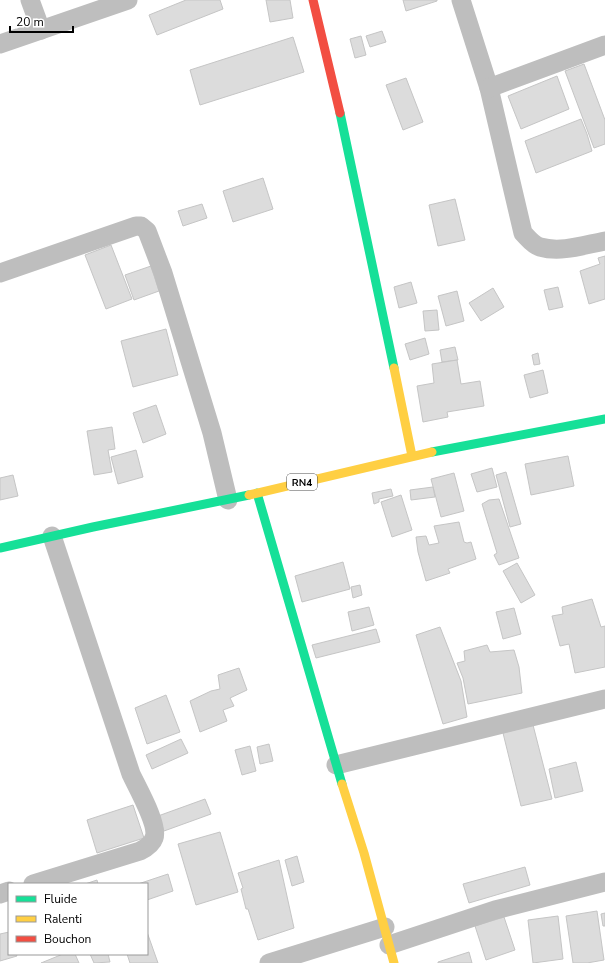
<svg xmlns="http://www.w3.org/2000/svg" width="605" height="963" viewBox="0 0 605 963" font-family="'Nunito Sans',sans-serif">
<rect width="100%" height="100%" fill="#fff"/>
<!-- building -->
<g fill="#dcdcdc" stroke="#c5c5c5">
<path d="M186,0H220L223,9L157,35L149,15Z"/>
<path d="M266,0H290L293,18L270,22Z"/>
<path d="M403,0H437V1L406,11Z"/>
<path d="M382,31L386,42L370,47L366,36Z"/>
<path d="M361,36L366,55L355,58L350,39Z"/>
<path d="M293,37L304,72L200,105L190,70Z"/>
<path d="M584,64L605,120V144L594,148L565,71Z"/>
<path d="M557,76L569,109L521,129L508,96Z"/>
<path d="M406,78L423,122L403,130L386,85Z"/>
<path d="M581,119L587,134L592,151L536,173L525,141Z"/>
<path d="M263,178L273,209L233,222L223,191Z"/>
<path d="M455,199L465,240L438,246L429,205Z"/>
<path d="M202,204L207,218L183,226L178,211Z"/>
<path d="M111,245L132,299L106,309L85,255Z"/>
<path d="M605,256V299L589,304L580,271L600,264L598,258Z"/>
<path d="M151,266L159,291L134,300L125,275Z"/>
<path d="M411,282L417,303L399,308L394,287Z"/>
<path d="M558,287L563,307L549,310L544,290Z"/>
<path d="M493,288L504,307L481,321L469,303Z"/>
<path d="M457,291L464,321L446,326L438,296Z"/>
<path d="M437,310L439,330L425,331L423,311Z"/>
<path d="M166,329L178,375L133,387L121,341Z"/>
<path d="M425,338L429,354L410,360L405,344Z"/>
<path d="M455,347L458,360L442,362L440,350Z"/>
<path d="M538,353L540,364L534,365L532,355Z"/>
<path d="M457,360L461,384L480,381L484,406L447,412L448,417L423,422L417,386L434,383L432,364Z"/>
<path d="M543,370L548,393L530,398L524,375Z"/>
<path d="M156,405L166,434L143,443L133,413Z"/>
<path d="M112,427L115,449L108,450L112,472L94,475L87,431Z"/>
<path d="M136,450L143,477L118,484L111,457Z"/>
<path d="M568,456L574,486L531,495L525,464Z"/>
<path d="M492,468L497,487L477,492L471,474Z"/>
<path d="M506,472L521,524L510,527L496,475Z"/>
<path d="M454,473L464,511L441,517L431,479Z"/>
<path d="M13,475L18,496L0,500V478Z"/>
<path d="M433,487L435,497L411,500L410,490Z"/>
<path d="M391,489L393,496L379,499V502L374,504L372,493Z"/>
<path d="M401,495L412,530L392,537L381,502Z"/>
<path d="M499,499L519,558L499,565L494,555L497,553L482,504L489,500Z"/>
<path d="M459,522L464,542L467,543L471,542L476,559L448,569L450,573L426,581L418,552L416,537L426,536L429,545L439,543L434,526Z"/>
<path d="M343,562L350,589L302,602L295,576Z"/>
<path d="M517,563L535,595L521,603L503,571Z"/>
<path d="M360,585L362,595L353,598L351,587Z"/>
<path d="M592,599L601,627L605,626V667L575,673L569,644L560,646L552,616L563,614L562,607Z"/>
<path d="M369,607L374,625L352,631L348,612Z"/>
<path d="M514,608L521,634L503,639L496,612Z"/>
<path d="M440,627L461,681L467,717L443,724L416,635Z"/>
<path d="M376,629L380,642L316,658L312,645Z"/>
<path d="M487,645L490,652L514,650L519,667L522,693L468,704L463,678L457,663L465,661L464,651Z"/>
<path d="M239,668L247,690L230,698L234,706L223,710L227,721L200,732L190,701L211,691L220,689L218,675Z"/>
<path d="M166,695L180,732L147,744L135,708Z"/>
<path d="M533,725L552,799L521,806L503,733Z"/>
<path d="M181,739L188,753L152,769L146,755Z"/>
<path d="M269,744L273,761L260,764L257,747Z"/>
<path d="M250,746L256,771L242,775L235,750Z"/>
<path d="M576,762L583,791L555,798L549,769Z"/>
<path d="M205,799L211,814L164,831L158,816Z"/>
<path d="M133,805L144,838L97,853L87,820Z"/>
<path d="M220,832L238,892L196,905L178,844Z"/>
<path d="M297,856L304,882L292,886L285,860Z"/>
<path d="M279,860L294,928L258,940L248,909H246L241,889L243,888L238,873Z"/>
<path d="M525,867L530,885L469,903L463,884Z"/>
<path d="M168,874L173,891L147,900V884H138Z"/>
<path d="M97,880L98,884H85Z"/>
<path d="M597,911L604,960L587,963H573L566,916Z"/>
<path d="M605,913V926H603L601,914Z"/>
<path d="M558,916L563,959L533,963L528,920Z"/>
<path d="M504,917L515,950L486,960L475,926Z"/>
<path d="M9,932V954H16L17,956L0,961V934Z"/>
<path d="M147,932L158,963H130L127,954H147Z"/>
<path d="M469,952L472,963H438V962Z"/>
<path d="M63,954H75L79,963H41Z"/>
<path d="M90,954H108L110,962L94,963Z"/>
</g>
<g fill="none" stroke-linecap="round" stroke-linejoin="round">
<!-- street -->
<g stroke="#bebebe" stroke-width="19">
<path d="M30,0L41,30"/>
<path d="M461,0L489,88L523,233C528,238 533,245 540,247C561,253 584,245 605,241"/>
<path d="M0,44L128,0"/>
<path d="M489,88L605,45"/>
<path d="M0,273L136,226H141L147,231L163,273L212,433L228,500"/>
<path d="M336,765L605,699"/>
<path d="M33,884L140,851C146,848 152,844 154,838C159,825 137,787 131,774L52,536"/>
<path d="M0,894L9,891"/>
<path d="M389,945L495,910L605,882"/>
<path d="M269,963L385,927"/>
</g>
<!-- fast -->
<g stroke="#16e098" stroke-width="9">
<path d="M340,113L394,368"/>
<path d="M432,452L605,419"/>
<path d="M257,493L342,784"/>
<path d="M0,548L93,527L249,495"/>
</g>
<!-- slow -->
<g stroke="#ffcf43" stroke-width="9">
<path d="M394,368L412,456"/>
<path d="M249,495L432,452"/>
<path d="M342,784L364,853L394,963"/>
</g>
<!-- jam -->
<path stroke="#f24e42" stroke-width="9" d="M313,0L340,113"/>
</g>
<g text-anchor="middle" stroke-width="4" stroke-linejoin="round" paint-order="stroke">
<!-- shield labels -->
<rect fill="#fff" stroke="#4c4c4c" stroke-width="1" x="287" y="474" width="30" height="16" rx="3"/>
<g font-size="10" font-weight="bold" fill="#000">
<text x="302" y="486">RN4</text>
</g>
</g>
<!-- legend -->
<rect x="8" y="883" width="140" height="72" fill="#ffffff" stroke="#999999"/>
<rect x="16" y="896" width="20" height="6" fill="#16e098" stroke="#999999"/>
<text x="44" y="903" font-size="12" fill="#000000">Fluide</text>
<rect x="16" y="916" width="20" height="6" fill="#ffcf43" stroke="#999999"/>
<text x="44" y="923" font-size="12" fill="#000000">Ralenti</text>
<rect x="16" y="936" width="20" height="6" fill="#f24e42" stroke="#999999"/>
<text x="44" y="943" font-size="12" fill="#000000">Bouchon</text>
<!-- scale -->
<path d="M10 26v6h63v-6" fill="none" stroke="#000000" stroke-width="2"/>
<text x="16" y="26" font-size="12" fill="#000000" stroke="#ffffff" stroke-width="3" paint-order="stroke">20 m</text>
</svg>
